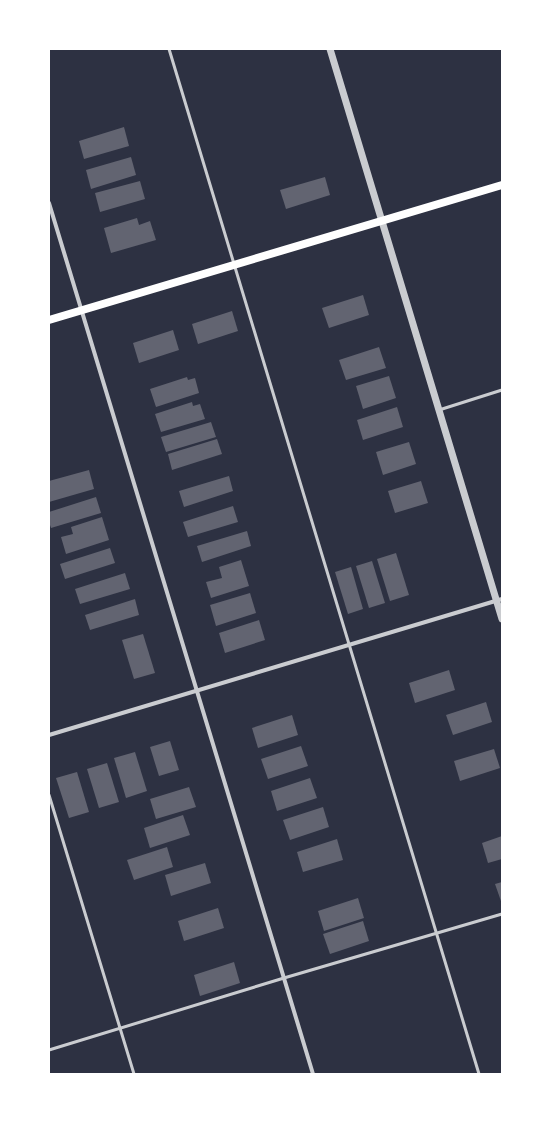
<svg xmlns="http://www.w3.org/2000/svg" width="551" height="1123" viewBox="0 0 551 1123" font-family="'Alegreya Sans',sans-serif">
<rect width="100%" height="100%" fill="#2d3142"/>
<!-- building -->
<g fill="#626471">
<path d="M124,127L129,146L84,159L79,141Z"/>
<path d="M131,157L136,175L91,189L86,170Z"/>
<path d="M325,177L330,195L286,209L280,190Z"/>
<path d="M140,181L145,199L100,212L95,193Z"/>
<path d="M137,218L139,225L150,221L156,240L111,253L104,228Z"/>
<path d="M363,295L369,315L329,328L322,308Z"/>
<path d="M232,311L238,331L198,344L192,324Z"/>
<path d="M173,330L179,350L139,363L133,343Z"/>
<path d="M379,347L386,368L346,380L339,360Z"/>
<path d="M389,376L396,398L363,409L356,386Z"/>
<path d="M187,377L188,380L195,378L199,393L156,407L150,389Z"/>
<path d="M192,402L193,406L200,404L205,419L161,432L155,414Z"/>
<path d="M397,407L403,427L363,440L357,420Z"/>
<path d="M211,422L216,437L166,452L161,437Z"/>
<path d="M217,439L222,454L172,470L168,454Z"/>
<path d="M409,442L416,464L383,475L376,452Z"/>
<path d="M89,470L94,489L49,502V481Z"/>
<path d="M229,476L233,491L184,507L179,491Z"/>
<path d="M421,481L428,503L395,513L388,491Z"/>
<path d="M96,497L101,513L51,528L49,522V512Z"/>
<path d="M233,506L238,522L188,537L183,522Z"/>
<path d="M102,517L109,540L66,554L61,537L73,534L71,527Z"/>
<path d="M247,531L251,546L202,562L197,546Z"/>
<path d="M110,548L115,563L65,579L60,564Z"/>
<path d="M396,553L409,595L390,601L377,559Z"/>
<path d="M241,560L249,586L211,598L206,582L222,578L219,567Z"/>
<path d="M372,561L385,603L369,608L356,566Z"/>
<path d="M351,567L363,609L348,614L335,572Z"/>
<path d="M125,573L130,589L80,604L75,589Z"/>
<path d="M250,593L256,613L216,626L210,605Z"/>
<path d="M135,599L139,615L90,630L85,615Z"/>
<path d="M259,620L265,640L225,653L219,633Z"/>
<path d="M143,634L155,673L134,679L122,640Z"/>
<path d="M449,670L455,690L415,703L409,683Z"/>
<path d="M486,702L492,722L453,735L446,715Z"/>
<path d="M292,715L298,735L258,748L252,728Z"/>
<path d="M170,741L179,770L159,776L150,747Z"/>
<path d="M301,746L308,766L268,779L261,759Z"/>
<path d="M494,749L500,768L460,781L454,761Z"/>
<path d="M135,752L147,791L126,798L114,758Z"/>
<path d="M107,763L119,802L99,808L87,769Z"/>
<path d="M77,772L89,812L69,818L56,778Z"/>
<path d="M310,778L317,798L277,811L271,791Z"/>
<path d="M189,787L196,807L156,819L150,799Z"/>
<path d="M323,807L329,827L290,840L283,820Z"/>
<path d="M183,815L190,835L150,848L144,828Z"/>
<path d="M502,836V859L488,863L482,843Z"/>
<path d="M337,839L343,860L303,872L297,852Z"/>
<path d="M167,847L173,867L134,880L127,860Z"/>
<path d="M205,863L211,883L171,896L165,875Z"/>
<path d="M502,882V904L495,884Z"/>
<path d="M358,898L364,918L324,931L318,911Z"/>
<path d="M218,908L224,928L184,941L178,921Z"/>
<path d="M363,921L369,941L330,954L323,934Z"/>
<path d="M234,962L240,983L200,996L194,975Z"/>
</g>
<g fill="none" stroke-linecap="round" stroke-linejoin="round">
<!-- service -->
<g stroke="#caccd0" stroke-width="3">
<path d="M169,49L479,1074"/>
<path d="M439,410L502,390"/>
<path d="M49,795L134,1074"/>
<path d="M49,1050L284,978L502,914"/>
</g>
<!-- minor -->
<g stroke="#caccd0" stroke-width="4">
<path d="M49,203L313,1074"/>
<path d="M49,735L502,599"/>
</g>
<!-- tertiary -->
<path stroke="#caccd0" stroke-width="7" d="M330,49L502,619"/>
<!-- secondary -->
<path stroke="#fff" stroke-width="8" d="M49,320L502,185"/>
</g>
<!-- border -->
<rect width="551" height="1123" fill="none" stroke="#ffffff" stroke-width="100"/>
</svg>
